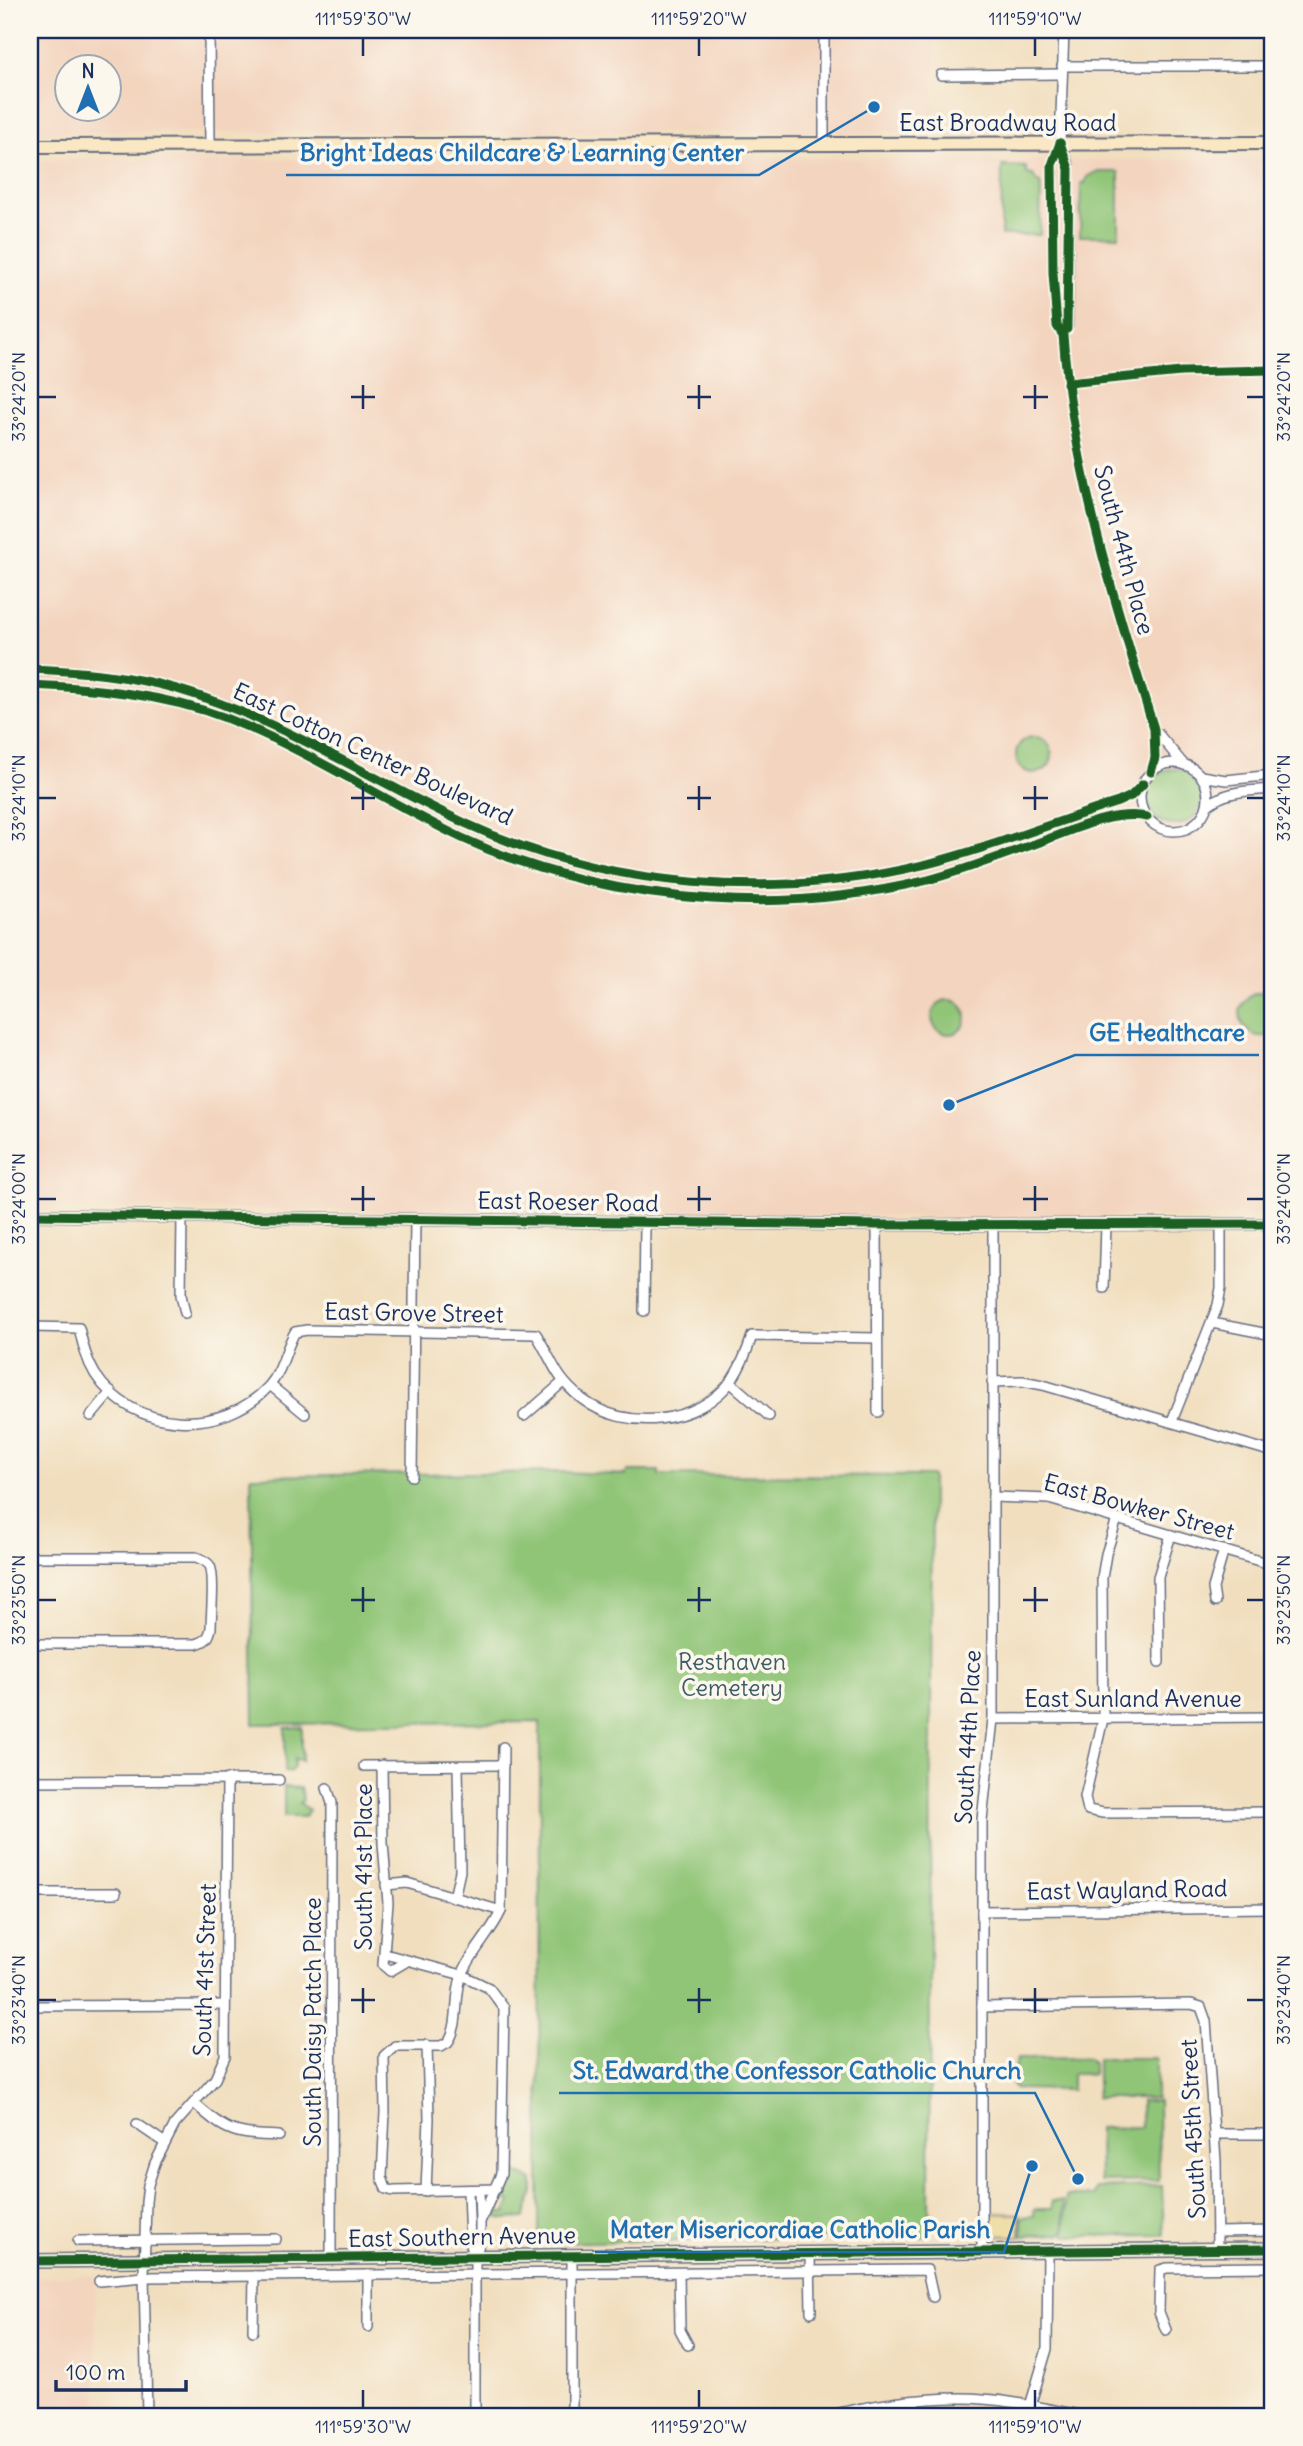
<svg xmlns="http://www.w3.org/2000/svg" width="1303" height="2446" viewBox="0 0 1303 2446" font-family="Delius,sans-serif">
<rect width="100%" height="100%" fill="#fbf7ec"/>
<filter id="ink" filterUnits="userSpaceOnUse"><feTurbulence type="fractalNoise" baseFrequency=".0143" numOctaves="2"/><feDisplacementMap in="SourceGraphic" scale="14" xChannelSelector="R" yChannelSelector="G"/><feConvolveMatrix kernelMatrix="1 2 1 2 8 2 1 2 1" color-interpolation-filters="sRGB"/></filter>
<filter id="wash" filterUnits="userSpaceOnUse"><feTurbulence type="fractalNoise" baseFrequency=".00686" numOctaves="4" result="noise"/><feDisplacementMap in="SourceGraphic" scale="28" xChannelSelector="R" yChannelSelector="G"/><feGaussianBlur stdDeviation="1.57" result="paint"/><feColorMatrix in="noise" values="0 0 0 0 0 0 0 0 0 0 0 0 0 0 0 0 0 1.4 0 .05"/><feComposite in="paint" operator="in"/></filter>
<g filter="url(#wash)">
<rect width="100%" height="100%" fill="#f1debe"/>
<!-- built -->
<g fill="#f3d4be" fill-rule="evenodd">
<path d="M30,30H935L934,132H30ZM66,66H108V108H66Z"/>
<path d="M764,157L1033,161L1273,158V1216L976,1217L30,1207V160Z"/>
<path d="M95,2275L97,2416H30V2278Z"/>
</g>
<!-- green -->
<g fill="#90c577" stroke="#567a6a" stroke-width="2">
<path d="M1002,166L1026,167L1027,174L1033,175L1037,182L1041,183L1040,235H1001Z"/>
<path d="M1096,172H1119V236H1080L1081,183H1085L1087,177Z"/>
<circle cx="1034" cy="755" r="18"/>
<circle cx="1174" cy="797" r="28"/>
<path d="M1265,992L1273,995V1034C1255,1041 1240,1030 1240,1011C1244,998 1252,992 1265,992Z"/>
<circle cx="949" cy="1017" r="17"/>
<path d="M627,1471H659V1475L932,1476L929,2236L539,2243L540,1722L254,1724L251,1476L563,1472L626,1475Z"/>
<path d="M302,1727V1761L294,1758V1767L290,1772L285,1771V1728Z"/>
<path d="M284,1786L300,1788L303,1800L300,1803L309,1810L304,1817H284Z"/>
<path d="M1088,2058L1093,2063V2074H1072V2090L1015,2089L1012,2085L1017,2059Z"/>
<rect x="1097" y="2058" width="59" height="40"/>
<path d="M1141,2101H1158L1159,2181L1100,2182L1099,2128L1141,2127Z"/>
<path d="M513,2172L533,2180V2193L524,2218L504,2219L495,2216L497,2212L506,2213L511,2202L507,2200L500,2206L495,2204L502,2189L508,2191Z"/>
<path d="M1162,2186L1164,2235L1067,2236L1065,2234L1066,2196H1094L1096,2188Z"/>
<path d="M1052,2201H1063L1064,2228L1062,2234L1022,2236V2217L1034,2216V2209H1052Z"/>
</g>
<!-- sand -->
<path fill="#eeda9e" stroke="#84847e" stroke-width="2" d="M991,2213L1020,2214V2236H996L992,2230Z"/>
</g>
<g filter="url(#ink)">
<g fill="none" stroke-linecap="round" stroke-linejoin="round">
<defs>
<g id="minor">
<path d="M209,30L210,146"/>
<path d="M824,30V144"/>
<path d="M1064,30L1060,143L1052,165L1053,273L1057,326L1063,335C1073,471 1114,600 1154,729L1155,758L1151,772"/>
<path d="M1062,66H1273"/>
<path d="M941,75L1062,74"/>
<path d="M1060,143L1069,166L1068,326L1063,335"/>
<path d="M1067,383L1181,372L1273,370"/>
<path d="M30,669C79,671 129,675 177,689C280,719 370,779 467,824C608,889 777,901 927,864C992,848 1054,822 1118,802L1131,796L1143,784"/>
<path d="M30,685C96,688 163,694 226,718C308,750 383,800 462,838C539,874 627,894 712,899C784,904 858,897 928,880C966,870 1003,855 1040,842C1073,830 1112,810 1147,817"/>
<path d="M1154,729L1184,765"/>
<circle cx="1174" cy="797" r="34"/>
<path d="M1201,776L1226,780L1273,775"/>
<path d="M1207,806C1225,790 1250,791 1273,789"/>
<path d="M182,1216L181,1295L185,1313"/>
<path d="M877,1225L878,1412"/>
<path d="M1104,1288L1106,1225"/>
<path d="M644,1311L645,1223"/>
<path d="M1212,1323L1273,1335"/>
<path d="M30,1327L79,1328C83,1345 86,1359 95,1374C133,1433 223,1437 269,1386C283,1370 285,1349 295,1332L307,1330L536,1334C553,1361 554,1377 582,1399C625,1432 699,1425 732,1380C741,1366 747,1352 752,1336L877,1338"/>
<path d="M730,1382L769,1416"/>
<path d="M992,1382L1022,1381L1043,1385L1273,1452"/>
<path d="M270,1385L305,1414"/>
<path d="M91,1416L111,1392"/>
<path d="M524,1416L563,1382"/>
<path d="M1172,1421L1218,1305L1221,1288V1225"/>
<path d="M412,1476L415,1219"/>
<path d="M993,1497L1049,1499L1273,1565"/>
<path d="M1117,1519L1106,1554L1102,1578L1103,1719L1085,1797L1088,1810L1103,1813L1273,1812"/>
<path d="M30,1557H196C201,1559 207,1561 210,1566C215,1578 211,1614 211,1628C209,1638 206,1641 196,1644H30"/>
<path d="M1215,1602L1213,1588L1224,1550"/>
<path d="M1159,1662L1158,1577L1171,1535"/>
<path d="M993,1719L1273,1717"/>
<path d="M382,1765L383,1843L388,1903L383,1965L390,1971L407,1961"/>
<path d="M364,1766L503,1765"/>
<path d="M30,1781L279,1780"/>
<path d="M327,1788L332,1803L331,2257"/>
<path d="M386,1885L407,1883L501,1911"/>
<path d="M30,1893H116"/>
<path d="M454,1898L460,1871L458,1766"/>
<path d="M982,1911L1273,1908"/>
<path d="M385,1954L462,1975L489,1988L504,2008L501,2174L480,2222V2242L475,2256V2416"/>
<path d="M30,2006L225,2005"/>
<path d="M982,2007L1191,2004L1201,2007L1206,2021L1216,2161L1217,2249"/>
<path d="M194,2103C227,2133 234,2134 279,2136"/>
<path d="M137,2124L165,2143"/>
<path d="M1214,2134H1273"/>
<path d="M496,2189L393,2191L386,2189L382,2177L385,2112L384,2056L395,2046H441L448,2042C460,2025 454,1998 461,1978C469,1954 491,1934 501,1911L503,1747"/>
<path d="M426,2191L429,2119L427,2045"/>
<path d="M468,2191L470,2243L475,2256"/>
<path d="M479,2191L480,2220"/>
<path d="M1217,2232L1273,2231"/>
<path d="M78,2241L276,2239"/>
<path d="M982,2252V1820L993,1719V1225"/>
<path d="M810,2254L811,2312"/>
<path d="M572,2255V2416"/>
<path d="M679,2273L680,2330L688,2345"/>
<path d="M368,2275V2327"/>
<path d="M99,2281L144,2277L927,2270L933,2297"/>
<path d="M1166,2330L1159,2312L1160,2270L1167,2268L1273,2267"/>
<path d="M253,2331L254,2276"/>
<path d="M147,2416L144,2274L146,2202L148,2185L155,2163L175,2124L215,2079L225,2056L227,1779"/>
<path d="M827,2416C871,2405 915,2398 961,2398C1002,2398 1044,2408 1084,2416"/>
<path d="M1027,2416L1047,2349L1048,2251"/>
</g>
<path id="tertiary" d="M30,1215L877,1225L1273,1224"/>
<g id="secondary">
<path d="M30,146L1273,143"/>
<path d="M30,2261L1273,2249"/>
</g>
</defs>
<!-- minor casing -->
<use href="#minor" stroke="#666c80" stroke-width="12"/>
<!-- tertiary casing -->
<use href="#tertiary" stroke="#666c80" stroke-width="14"/>
<!-- secondary casing -->
<use href="#secondary" stroke="#666c80" stroke-width="16"/>
<!-- minor -->
<use href="#minor" stroke="#fff" stroke-width="9"/>
<!-- tertiary -->
<use href="#tertiary" stroke="#fff" stroke-width="10"/>
<!-- secondary -->
<use href="#secondary" stroke="#fae7c3" stroke-width="12"/>
<defs>
<g id="cycleway">
<path d="M1060,143L1052,165L1053,273L1057,326L1063,335C1073,471 1114,600 1154,729L1155,758L1151,772"/>
<path d="M1060,143L1069,169L1067,329"/>
<path d="M1067,383L1181,372L1273,370"/>
<path d="M30,669C79,671 129,675 177,689C280,719 370,779 467,824C608,889 777,901 927,864C992,848 1054,822 1118,802L1131,796L1143,784"/>
<path d="M30,685C96,688 163,694 226,718C308,750 383,800 462,838C539,874 627,894 712,899C784,904 858,897 928,880C966,870 1003,855 1040,842C1073,830 1112,810 1147,817"/>
<path d="M30,1215L877,1225L1273,1224"/>
<path d="M30,2261L1273,2249"/>
</g>
</defs>
<!-- cycleway casing -->
<use href="#cycleway" stroke="#fbf7ec" stroke-width="13"/>
<!-- cycleway -->
<use href="#cycleway" stroke="#1b5e20" stroke-width="9"/>
</g>
</g>
<!-- ticks -->
<path fill="none" stroke="#1b2f5e" stroke-width="2.5" d="M363,38V56M699,38V56M1035,38V56M363,385V409M699,385V409M1035,385V409M38,397H56M351,397H375M687,397H711M1023,397H1048M1247,397H1264M363,786V810M699,786V810M1035,786V810M38,798H56M351,798H375M687,798H711M1023,798H1048M1247,798H1264M363,1186V1211M699,1186V1211M1035,1186V1211M38,1199H56M351,1199H375M687,1199H711M1023,1199H1048M1247,1199H1264M363,1587V1612M699,1587V1612M1035,1587V1612M38,1600H56M351,1600H375M687,1600H711M1023,1600H1048M1247,1600H1264M363,1988V2013M699,1988V2013M1035,1988V2013M38,2000H56M351,2000H375M687,2000H711M1023,2000H1048M1247,2000H1264M363,2390V2408M699,2390V2408M1035,2390V2408"/>
<g text-anchor="middle" stroke-width="7" stroke-linejoin="round" paint-order="stroke">
<!-- street labels -->
<g font-size="23" fill="#1b2f5e" stroke="#fbf7ec">
<text x="1008" y="131">East Broadway Road</text>
<text transform="translate(1124 550) rotate(75)" y="8">South 44th Place</text>
<text transform="translate(373 754) rotate(25)" y="8">East Cotton Center Boulevard</text>
<text transform="translate(568 1202) rotate(1)" y="8">East Roeser Road</text>
<text transform="translate(414 1313) rotate(1)" y="8">East Grove Street</text>
<text transform="translate(1139 1507) rotate(15)" y="8">East Bowker Street</text>
<text x="1133" y="1707">East Sunland Avenue</text>
<text transform="translate(968 1737) rotate(-87)" y="8">South 44th Place</text>
<text transform="translate(364 1867) rotate(-90)" y="8">South 41st Place</text>
<text transform="translate(1127 1890) rotate(-1)" y="8">East Wayland Road</text>
<text transform="translate(205 1970) rotate(-88)" y="8">South 41st Street</text>
<text transform="translate(313 2022) rotate(-90)" y="8">South Daisy Patch Place</text>
<text transform="translate(1193 2129) rotate(-93)" y="8">South 45th Street</text>
<text transform="translate(462 2237) rotate(-1)" y="8">East Southern Avenue</text>
</g>
<!-- park labels -->
<g font-size="23" fill="#3e5c66" stroke="#fbf7ec">
<text x="732" y="1670">Resthaven<tspan x="732" dy="26">Cemetery</tspan></text>
</g>
</g>
<!-- callouts -->
<path fill="none" stroke="#1f6fb2" stroke-width="2.5" d="M874 107L759 175H286M949 1105L1075 1055H1259M1078 2179L1035 2093H559M1032 2166L1004 2252H595"/>
<g fill="#1f6fb2" stroke="#fbf7ec" stroke-width="2.5">
<circle cx="874" cy="107" r="7"/>
<circle cx="949" cy="1105" r="7"/>
<circle cx="1078" cy="2179" r="7"/>
<circle cx="1032" cy="2166" r="7"/>
</g>
<g font-size="24" text-anchor="middle" font-weight="bold" fill="#1f6fb2" stroke="#fbf7ec" stroke-width="7" stroke-linejoin="round" paint-order="stroke">
<text x="522" y="161">Bright Ideas Childcare &amp; Learning Center</text>
<text x="1167" y="1041">GE Healthcare</text>
<text x="797" y="2079">St. Edward the Confessor Catholic Church</text>
<text x="800" y="2238">Mater Misericordiae Catholic Parish</text>
</g>
<!-- margin -->
<rect width="1303" height="2446" fill="none" stroke="#fbf7ec" stroke-width="77"/>
<!-- north arrow -->
<g transform="translate(88 88)"><circle r="33" fill="#fbf7ec" stroke="#a1a7b3" stroke-width="2"/>
<path d="M0-5L12 26L0 18L-12 26Z" fill="#1f6fb2"/>
<text y="-10" font-size="19" font-weight="bold" text-anchor="middle" fill="#1b2f5e">N</text>
</g>
<!-- scale -->
<path d="M56 2380v10h130v-10" fill="none" stroke="#1b2f5e" stroke-width="3.5"/>
<text x="66" y="2380" font-size="21" fill="#1b2f5e" stroke="#fbf7ec" stroke-width="5" paint-order="stroke">100 m</text>
<rect x="38" y="38" width="1226" height="2370" fill="none" stroke="#1b2f5e" stroke-width="2.5"/>
<g font-size="18" text-anchor="middle" fill="#1b2f5e">
<text x="363" y="25">111°59'30"W</text>
<text x="699" y="25">111°59'20"W</text>
<text x="1035" y="25">111°59'10"W</text>
<text transform="translate(19 397) rotate(-90)" y="6">33°24'20"N</text>
<text transform="translate(1284 397) rotate(-90)" y="6">33°24'20"N</text>
<text transform="translate(19 798) rotate(-90)" y="6">33°24'10"N</text>
<text transform="translate(1284 798) rotate(-90)" y="6">33°24'10"N</text>
<text transform="translate(19 1199) rotate(-90)" y="6">33°24'00"N</text>
<text transform="translate(1284 1199) rotate(-90)" y="6">33°24'00"N</text>
<text transform="translate(19 1600) rotate(-90)" y="6">33°23'50"N</text>
<text transform="translate(1284 1600) rotate(-90)" y="6">33°23'50"N</text>
<text transform="translate(19 2000) rotate(-90)" y="6">33°23'40"N</text>
<text transform="translate(1284 2000) rotate(-90)" y="6">33°23'40"N</text>
<text x="363" y="2433">111°59'30"W</text>
<text x="699" y="2433">111°59'20"W</text>
<text x="1035" y="2433">111°59'10"W</text>
</g>
</svg>
